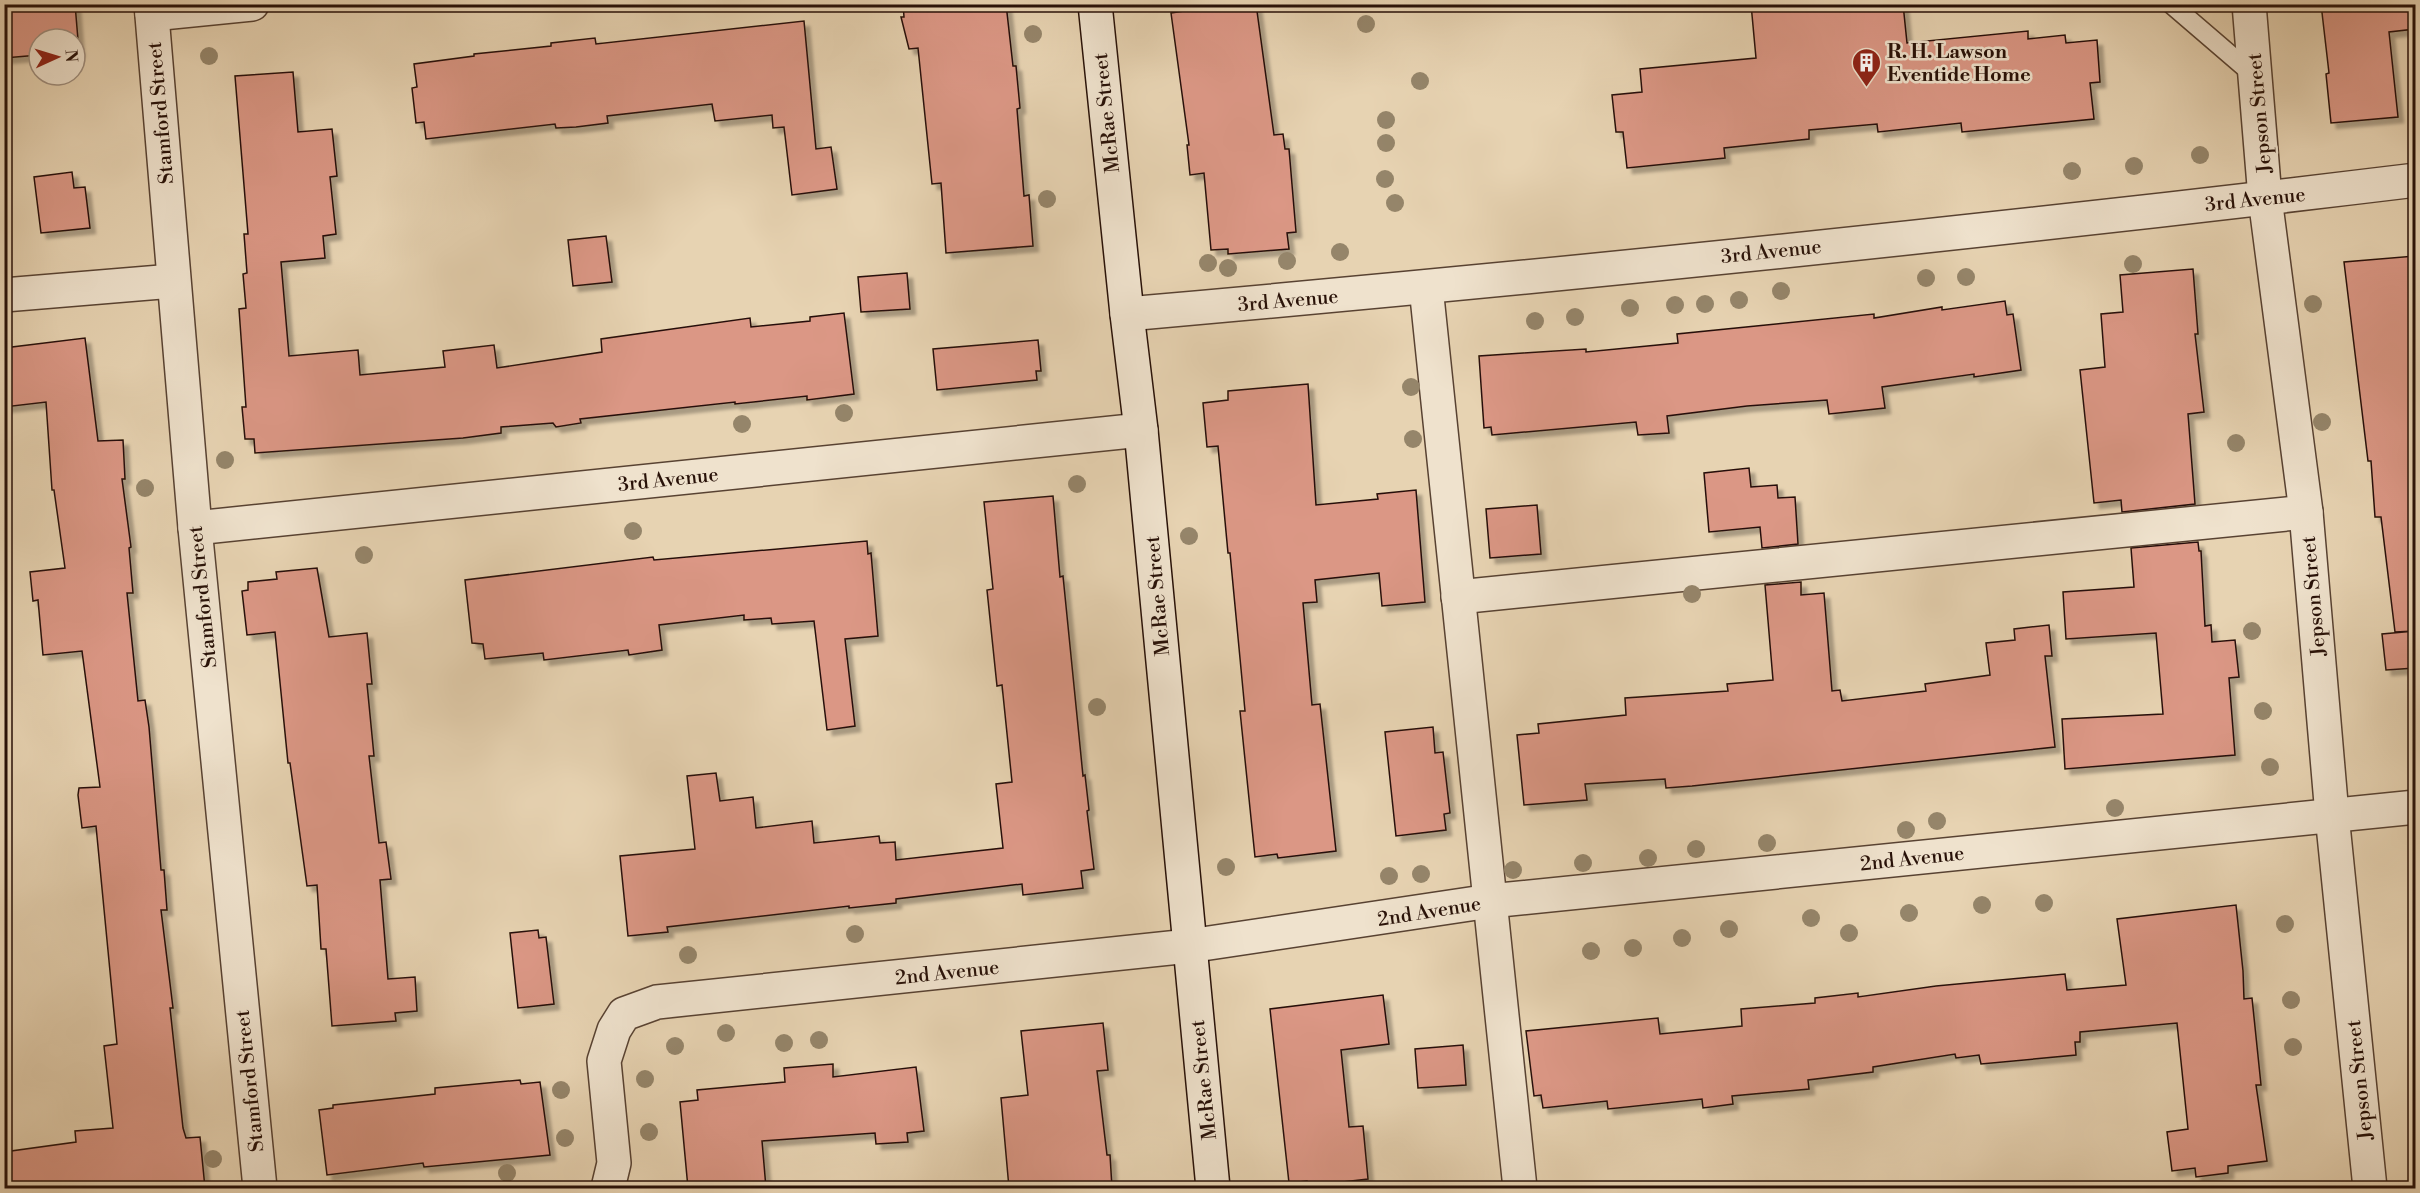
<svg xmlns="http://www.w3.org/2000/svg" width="2420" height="1193" viewBox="0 0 2420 1193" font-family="'Libre Bodoni',serif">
<defs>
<filter id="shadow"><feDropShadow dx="5.5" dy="5.5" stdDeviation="1.5" flood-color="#0004"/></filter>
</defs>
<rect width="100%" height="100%" fill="#e7d3b2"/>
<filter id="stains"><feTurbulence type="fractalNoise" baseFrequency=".00333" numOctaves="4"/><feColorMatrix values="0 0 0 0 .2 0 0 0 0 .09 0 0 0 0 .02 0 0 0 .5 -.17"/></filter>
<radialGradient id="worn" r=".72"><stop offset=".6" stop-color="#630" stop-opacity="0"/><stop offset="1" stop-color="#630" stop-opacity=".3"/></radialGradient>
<!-- building -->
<g fill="#db9785" stroke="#281108" stroke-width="1.5" filter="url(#shadow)">
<path d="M4,4H75L79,52H75V39H39V55L4,58Z"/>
<path d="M903,4H1006L1013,66H1016L1020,108L1017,109L1024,196L1029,195L1033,246L946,253L941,183L932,184L918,48L909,49L901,17H904Z"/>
<path d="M1230,4H1256L1274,135L1283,134L1285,149H1289L1296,232L1287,233L1289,249L1228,254V249L1211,250L1204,173L1190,175L1187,145H1189L1171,13Z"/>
<path d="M1751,4H1903L1907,43L2028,31V39L2065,35L2066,43L2097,40L2100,82L2090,83L2094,119L1962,132L1961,123L1878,132L1877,124L1809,130V139L1724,148L1725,158L1627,168L1623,132H1616L1612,95L1642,92L1640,69L1756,58Z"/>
<path d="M2321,4H2415V29L2389,32L2398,117L2331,123L2326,74L2329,73Z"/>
<path d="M804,21L816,149L831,147L837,189L792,195L784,127L773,128L772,115L715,121L712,104L607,116L608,123L576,127L556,128L555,124L426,139L424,122L416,123L412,88L417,87L414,64L474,56V54L551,46V43L595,38L596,44Z"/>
<path d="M293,72L298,132L332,129L337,176L330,177L336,234L323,236L325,258L281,262L289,356L358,350L360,375L445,367L443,351L494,345L497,368L602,352L601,339L750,318L751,327L810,321V317L844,313L854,394L807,400V396L735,404V402L580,419L581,423L556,427L553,423L501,427V433L463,438L255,453L254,439H245L242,407H246L239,309L246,308L243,274L247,273L244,234H248L235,76Z"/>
<path d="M72,172L74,188L85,187L90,228L41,233L34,177Z"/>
<path d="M606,236L612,282L573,286L568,240Z"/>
<path d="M2415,256V631L2395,632L2381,517H2375L2371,461H2368L2344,262Z"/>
<path d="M2193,269L2198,334H2195L2204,412L2188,414L2195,504L2122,512L2121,500L2094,503L2080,370L2105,367L2101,314L2123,312L2120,275Z"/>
<path d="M907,273L910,309L861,312L858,277Z"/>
<path d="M2005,301L2007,315L2013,314L2021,370L1974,377V374L1882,387L1885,408L1829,414L1827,400L1747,406L1667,416L1669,433L1638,435L1636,422L1492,435L1491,427L1484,428L1479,356L1586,349V352L1678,343L1677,334L1874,314V318L1942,307V310Z"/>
<path d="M85,338L98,441L123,440L125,479H122L131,547L129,548L133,593H127L138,701L145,700L149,727L161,870H164L167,910H161L173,1008H170L183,1128L186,1138L200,1137L205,1188H4V1152L76,1142L75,1131L113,1128L104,1046L117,1044L96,826L82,828L78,795L79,788L100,787L82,651L43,655L38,600L33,601L30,572L65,568L54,490H52L46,402L4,407V348Z"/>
<path d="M1038,340L1041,371H1036L1037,380L937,390L933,349Z"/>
<path d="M1308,384L1316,505L1378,499L1377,494L1416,490L1425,602L1382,606L1379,573L1315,580L1317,602L1303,603L1312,705L1320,704L1336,851L1278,858L1277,854L1255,857L1240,711H1245L1230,553H1228L1218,446L1207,447L1203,403L1228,400V391Z"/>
<path d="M1749,468L1751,487L1777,485L1778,498L1795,497L1798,544L1762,548L1760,527L1709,532L1704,473Z"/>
<path d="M1053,496L1060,577L1063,576L1083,776L1085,775L1089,810L1087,811L1094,869L1081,871L1083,888L1023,895L1022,884L896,899V903L849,908V906L667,927L668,932L628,936L620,856L695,849L687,776L716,773L720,801L753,797L756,828L812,821L814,843L879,836L880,843L895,842L896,860L1003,848L996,784L1012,782L1002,685L997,686L987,590L993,589L984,502Z"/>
<path d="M1537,505L1541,554L1490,558L1486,509Z"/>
<path d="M867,541L868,554L871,553L878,636L845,639L855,726L827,730L814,621L772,624L771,618L744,620V615L659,625L662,650L629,655L628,650L544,660L543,653L485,659L483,644L472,643L465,580L653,557L654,560Z"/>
<path d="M2198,542L2199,551H2201L2205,626L2211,625L2212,642L2235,640L2239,677L2229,678L2235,755L2065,769L2062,719L2163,714L2156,633L2066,639L2063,592L2134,587L2131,548Z"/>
<path d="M317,568L329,637L367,633L372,684H367L374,756H369L379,843L386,842L391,879L380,880L388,979L415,977L417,1011L395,1013L396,1021L332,1026L326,949H321L317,885L307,886L290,763H288L275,632L247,635L242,591L248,590V582L277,579L276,572Z"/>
<path d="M1801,582V595L1824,593L1832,691L1840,690L1842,701L1926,691L1925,684L1990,675L1986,643L2015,640L2014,629L2049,625L2052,656H2045L2055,747L1692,786L1666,788L1665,779L1585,784L1587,800L1524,805L1517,735L1539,733L1538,724L1626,715L1625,698L1728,691L1727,684L1773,680L1765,585Z"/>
<path d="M2415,631V668L2386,670L2382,634Z"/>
<path d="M1433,727L1435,753L1443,752L1450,813L1444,814L1446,830L1396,836L1385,732Z"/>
<path d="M2236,905L2243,971L2244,999L2252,998L2261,1085H2256L2267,1161L2228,1166V1173L2196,1177L2195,1168L2172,1171L2167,1132L2188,1129L2177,1023L2080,1032V1042H2075L2076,1055L1981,1064L1979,1055L1956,1058L1955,1054L1873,1067V1072L1808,1080L1809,1089L1732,1096L1733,1104L1703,1108L1702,1099L1608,1109L1607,1101L1543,1108L1541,1095L1534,1096L1526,1031L1658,1018L1660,1034L1742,1026L1741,1009L1815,1003V998L1858,993V997L1936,986L2065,974L2067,990L2126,985L2117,919Z"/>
<path d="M538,930L539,938L546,937L554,1004L518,1008L510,933Z"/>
<path d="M1383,995L1389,1044L1341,1050L1349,1127L1363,1126L1368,1179L1308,1186L1307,1181L1289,1183L1270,1009Z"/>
<path d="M1103,1023L1108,1070L1097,1071L1107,1155H1110L1112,1188H1009L1001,1098L1028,1095L1021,1031Z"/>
<path d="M1463,1045L1466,1085L1418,1088L1415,1049Z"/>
<path d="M833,1064V1077L916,1067L924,1131L907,1133L908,1142L876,1144L875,1133L762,1141L766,1188H688L680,1102L698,1100L697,1090L785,1082L784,1068Z"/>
<path d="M520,1080L521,1084L540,1082L550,1155L424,1167L423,1163L327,1175L319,1110L333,1108V1105L435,1094V1088Z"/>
</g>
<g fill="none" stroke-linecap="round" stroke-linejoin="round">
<defs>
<path id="lane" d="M2171,4L2256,77"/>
<g id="street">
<path d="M151,4L195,528L260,1188"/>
<path d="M2249,4L2265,198L2306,512L2332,815L2370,1188"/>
<path d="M152,14L252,4"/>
<path d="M1426,287L1520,1188"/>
<path d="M4,295L173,281"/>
<path d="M1127,314C1557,276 1987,232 2416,180"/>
<path d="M195,528L1141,430"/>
<path d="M1458,597L2306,512"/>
<path d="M608,1188L614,1163L604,1061L614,1030L624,1014L657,1002L1189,946L1490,901L2416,807"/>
</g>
<path id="secondary" d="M1095,4L1127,314L1141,430L1213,1188"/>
</defs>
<!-- lane casing -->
<use href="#lane" stroke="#584232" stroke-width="21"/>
<!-- street casing -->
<use href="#street" stroke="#584232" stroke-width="36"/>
<!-- secondary casing -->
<use href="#secondary" stroke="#281108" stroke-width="36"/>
<!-- lane -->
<use href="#lane" stroke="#efe2cd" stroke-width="18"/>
<!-- street -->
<use href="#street" stroke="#efe2cd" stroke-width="33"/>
<!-- secondary -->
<use href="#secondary" stroke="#efe2cd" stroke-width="33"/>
</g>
<!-- trees -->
<g fill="#95856a">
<circle cx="1366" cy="24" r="9"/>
<circle cx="1033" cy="34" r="9"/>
<circle cx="209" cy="56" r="9"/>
<circle cx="1420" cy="81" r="9"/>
<circle cx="1386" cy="120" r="9"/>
<circle cx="1386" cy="143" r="9"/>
<circle cx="2200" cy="155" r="9"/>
<circle cx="2134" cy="166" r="9"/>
<circle cx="2072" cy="171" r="9"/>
<circle cx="1385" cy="179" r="9"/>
<circle cx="1047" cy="199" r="9"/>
<circle cx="1395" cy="203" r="9"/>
<circle cx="1340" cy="252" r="9"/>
<circle cx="1287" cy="261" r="9"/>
<circle cx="1208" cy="263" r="9"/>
<circle cx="2133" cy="264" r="9"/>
<circle cx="1228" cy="268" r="9"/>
<circle cx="1966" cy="277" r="9"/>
<circle cx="1926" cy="278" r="9"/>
<circle cx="1781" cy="291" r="9"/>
<circle cx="1739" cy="300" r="9"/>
<circle cx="1705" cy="304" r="9"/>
<circle cx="2313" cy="304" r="9"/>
<circle cx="1675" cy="305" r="9"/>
<circle cx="1630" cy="308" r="9"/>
<circle cx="1575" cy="317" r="9"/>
<circle cx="1535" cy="321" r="9"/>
<circle cx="1411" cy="387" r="9"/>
<circle cx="844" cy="413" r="9"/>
<circle cx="2322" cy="422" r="9"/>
<circle cx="742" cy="424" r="9"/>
<circle cx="1413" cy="439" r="9"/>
<circle cx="2236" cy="443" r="9"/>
<circle cx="225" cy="460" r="9"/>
<circle cx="1077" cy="484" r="9"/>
<circle cx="145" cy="488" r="9"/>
<circle cx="633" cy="531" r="9"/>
<circle cx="1189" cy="536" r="9"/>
<circle cx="364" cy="555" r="9"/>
<circle cx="1692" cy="594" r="9"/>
<circle cx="2252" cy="631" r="9"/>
<circle cx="1097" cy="707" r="9"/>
<circle cx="2263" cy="711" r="9"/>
<circle cx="2270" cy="767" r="9"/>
<circle cx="2115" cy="808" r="9"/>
<circle cx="1937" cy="821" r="9"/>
<circle cx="1906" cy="830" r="9"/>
<circle cx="1767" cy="843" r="9"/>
<circle cx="1696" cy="849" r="9"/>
<circle cx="1648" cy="858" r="9"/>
<circle cx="1583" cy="863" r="9"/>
<circle cx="1226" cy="867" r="9"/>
<circle cx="1513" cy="870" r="9"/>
<circle cx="1421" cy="874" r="9"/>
<circle cx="1389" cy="876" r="9"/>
<circle cx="2044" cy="903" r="9"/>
<circle cx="1982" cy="905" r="9"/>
<circle cx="1909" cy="913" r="9"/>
<circle cx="1811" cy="918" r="9"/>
<circle cx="2285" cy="924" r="9"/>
<circle cx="1729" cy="929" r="9"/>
<circle cx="1849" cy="933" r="9"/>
<circle cx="855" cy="934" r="9"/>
<circle cx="1682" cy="938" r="9"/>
<circle cx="1633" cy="948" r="9"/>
<circle cx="1591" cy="951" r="9"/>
<circle cx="688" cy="955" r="9"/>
<circle cx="2291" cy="1000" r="9"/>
<circle cx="726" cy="1033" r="9"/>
<circle cx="819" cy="1040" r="9"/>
<circle cx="784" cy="1043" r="9"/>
<circle cx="675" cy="1046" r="9"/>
<circle cx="2293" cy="1047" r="9"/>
<circle cx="645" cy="1079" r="9"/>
<circle cx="561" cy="1090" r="9"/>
<circle cx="649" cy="1132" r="9"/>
<circle cx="565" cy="1138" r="9"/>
<circle cx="213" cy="1159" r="9"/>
<circle cx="507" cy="1173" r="9"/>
</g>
<!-- icons -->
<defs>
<symbol id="building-pin" viewBox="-11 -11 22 30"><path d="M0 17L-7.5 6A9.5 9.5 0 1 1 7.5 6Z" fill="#8f2418" stroke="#efe2cd"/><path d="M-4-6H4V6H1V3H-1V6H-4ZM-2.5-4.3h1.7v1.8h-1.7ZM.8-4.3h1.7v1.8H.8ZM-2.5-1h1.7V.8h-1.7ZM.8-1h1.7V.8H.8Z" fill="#fff"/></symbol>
</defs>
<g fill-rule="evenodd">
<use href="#building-pin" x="1850" y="46" width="33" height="45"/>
</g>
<g text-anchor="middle" stroke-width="5" stroke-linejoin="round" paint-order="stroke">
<!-- poi labels -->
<g font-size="20" font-weight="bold" fill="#281108" stroke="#efe2cd" text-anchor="start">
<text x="1887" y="58">R. H. Lawson<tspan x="1887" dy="23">Eventide Home</tspan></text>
</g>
<!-- street labels -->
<g font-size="20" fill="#281108" stroke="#efe2cd">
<text transform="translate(160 113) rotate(-95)" y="7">Stamford Street</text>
<text transform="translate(1106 113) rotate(-96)" y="7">McRae Street</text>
<text transform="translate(2259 113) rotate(-95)" y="7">Jepson Street</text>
<text transform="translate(2255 199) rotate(-6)" y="7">3rd Avenue</text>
<text transform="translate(1771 251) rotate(-6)" y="7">3rd Avenue</text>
<text transform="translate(1288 300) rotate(-5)" y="7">3rd Avenue</text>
<text transform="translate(668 479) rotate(-6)" y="7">3rd Avenue</text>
<text transform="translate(1157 596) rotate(-95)" y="7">McRae Street</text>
<text transform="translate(2313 596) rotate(-95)" y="7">Jepson Street</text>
<text transform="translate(202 597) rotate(-96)" y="7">Stamford Street</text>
<text transform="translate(1912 858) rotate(-6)" y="7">2nd Avenue</text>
<text transform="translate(1429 911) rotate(-9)" y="7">2nd Avenue</text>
<text transform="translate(947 972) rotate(-6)" y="7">2nd Avenue</text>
<text transform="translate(1203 1080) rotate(-96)" y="7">McRae Street</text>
<text transform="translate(2359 1080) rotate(-96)" y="7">Jepson Street</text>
<text transform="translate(249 1081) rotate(-96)" y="7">Stamford Street</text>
</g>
</g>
<!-- margin -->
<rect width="2420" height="1193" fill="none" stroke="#e7d3b2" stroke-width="24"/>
<rect x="6" y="6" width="2408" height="1181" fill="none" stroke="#281108" stroke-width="3"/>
<rect x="12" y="12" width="2396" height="1169" fill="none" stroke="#281108" stroke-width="1.5"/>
<!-- north arrow -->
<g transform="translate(57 57) rotate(86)"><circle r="28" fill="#efe2cd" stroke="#9f8e7e" stroke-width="1.5"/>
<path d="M0-4.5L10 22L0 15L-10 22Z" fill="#8f2418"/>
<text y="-9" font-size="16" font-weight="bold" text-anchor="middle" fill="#281108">N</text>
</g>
<rect width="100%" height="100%" filter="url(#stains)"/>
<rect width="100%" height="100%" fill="url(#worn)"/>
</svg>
